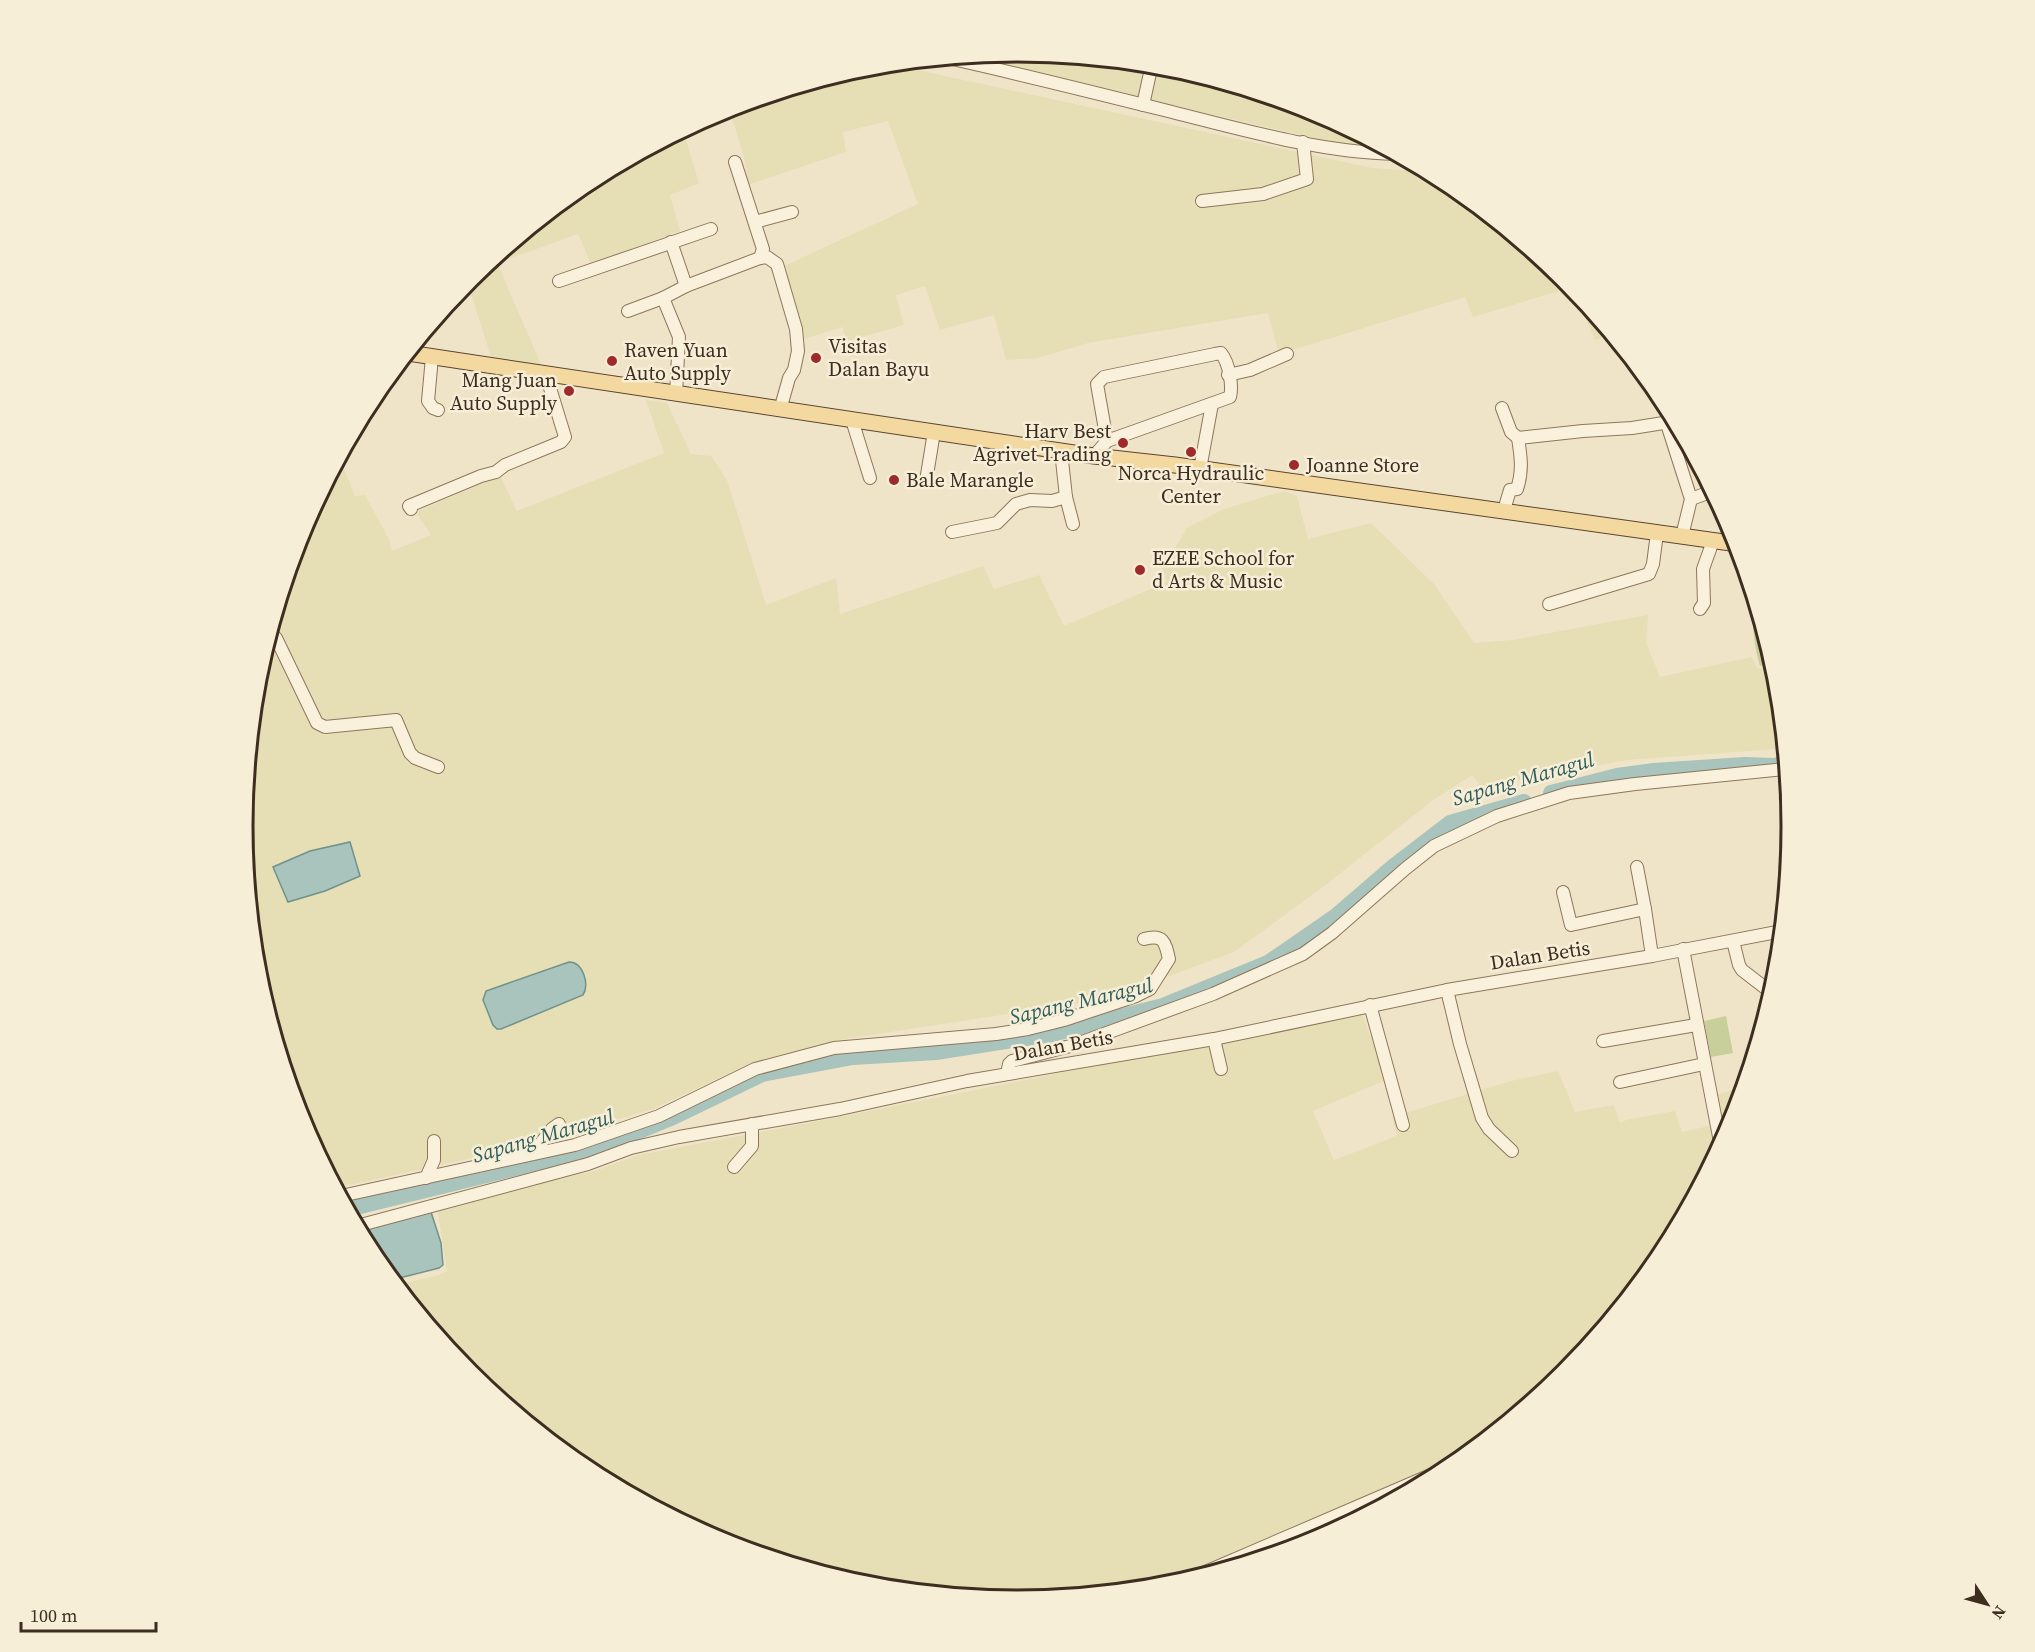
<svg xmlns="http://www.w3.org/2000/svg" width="2035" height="1652" viewBox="0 0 2035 1652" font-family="'Source Serif 4',serif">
<rect width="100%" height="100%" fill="#f0e4c8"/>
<!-- farmland -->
<g fill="#e6deb5">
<path d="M1018,51L1169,66L1314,110L1389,150L1362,149L982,61V54Z"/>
<path d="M889,64L1372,168L1431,172L1448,182L1566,278L1612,335L1595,340L1572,287L1473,317L1465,297L1279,354L1268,313L1088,343L1037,358L1006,360L994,315L940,330L925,286L896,295L904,325L847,341L842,327L804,339L784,266L918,204L888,121L843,132L846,152L748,185L745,161L729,107L867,66Z"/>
<path d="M683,130L699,183L670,195L680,231L591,264L578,234L497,263L544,371L492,360L467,281L470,278L587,181Z"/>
<path d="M646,400L667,403L691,454L711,456L727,480L766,605L836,578L840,614L983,566L994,589L1039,575L1064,626L1167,582L1162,569L1187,528L1224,509L1284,491L1297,496L1308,539L1371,523L1434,584L1474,643L1512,640L1648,615L1646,643L1660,677L1752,657L1757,668L1765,669L1777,749L1627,760L1505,783L1483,789L1472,775L1432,801L1323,887L1234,952L1178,973L1092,1001L839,1040L751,1063L653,1109L562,1136L459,1161L336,1188L301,1122L257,977L243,826L257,674L268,640L274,643L316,730L324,735L387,725L395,729L408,764H415L401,722H326L321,718L280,633L272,628L302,529L340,458L355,496L365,495L389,539L392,551L431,535L416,512L500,476L517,511L664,453Z"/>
<path d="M1362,1013L1386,1080L1313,1111L1334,1160L1397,1136L1392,1117L1511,1081L1558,1071L1575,1112L1614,1105L1620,1123L1626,1120L1675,1111L1682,1132L1718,1124L1713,1096L1745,1086L1733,1123L1662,1257L1565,1374L1459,1462L1155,1588L1060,1597L1056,1591L1039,1599L1017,1601L866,1586L721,1542L587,1470L469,1374L397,1285L439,1275L447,1271L437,1207L598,1170L638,1155L824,1120Z"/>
</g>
<!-- green -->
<g fill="#c9cf9b">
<path d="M1753,593L1774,663L1760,666C1753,643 1752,618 1751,594Z"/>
<path d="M1726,1016L1733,1053L1711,1057L1704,1021Z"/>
</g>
<!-- water -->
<g fill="#a9c4bc" stroke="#6f938a" stroke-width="1.5">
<path d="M350,842L360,876L325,891L288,902L273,867L310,851Z"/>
<path d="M569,962C583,962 590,985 583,995L501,1029H497L493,1025L483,1000L486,991Z"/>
<path d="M431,1212L441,1243L443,1265L439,1268L392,1280L373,1256L359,1231Z"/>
</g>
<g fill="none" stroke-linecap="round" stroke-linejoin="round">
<!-- river -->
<g stroke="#a9c4bc" stroke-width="16">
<path d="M1551,793L1617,776L1654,771L1745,765L1775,766L1786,763"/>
<path d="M348,1209L597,1148L673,1117L762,1074L853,1057L936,1052L1052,1034L1163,1006L1268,963L1336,916L1394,866L1450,823L1524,802"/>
</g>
<defs>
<g id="minor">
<path d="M948,58C1020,74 1092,92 1164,110C1240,129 1318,152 1396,154"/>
<path d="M1143,105L1152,64"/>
<path d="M1202,201L1263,194L1307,179L1303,142"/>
<path d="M755,222L792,212"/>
<path d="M671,242L686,286"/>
<path d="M760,258L767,257L777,264L796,329L798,351L794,370L789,378L780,410"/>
<path d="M559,281L711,229"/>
<path d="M628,311L663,298"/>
<path d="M432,357L428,401L433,408L438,410"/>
<path d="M1228,375L1250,370L1287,354"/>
<path d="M676,394L679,337L663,298L686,286L760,258L763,249L735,162"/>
<path d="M1502,408L1511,432L1518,438"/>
<path d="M852,420L870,478"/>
<path d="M1667,424L1691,499L1682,536"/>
<path d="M1061,451L1066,497L1073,524"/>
<path d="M1094,456L1107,441L1230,397C1233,386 1229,363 1221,353L1215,354L1104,377L1097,384L1107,441"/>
<path d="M1200,469L1212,404"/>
<path d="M926,481L934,432"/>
<path d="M1691,499L1713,491"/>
<path d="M411,509L409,506L481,476L496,472L505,465L561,442L565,437L546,375"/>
<path d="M1504,510L1510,490L1517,489C1523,471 1521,457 1518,438L1583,431L1632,428L1676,421"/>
<path d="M952,532L997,523L1016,504L1030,500L1052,501L1066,497"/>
<path d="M1549,604L1649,574L1653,564L1657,533"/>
<path d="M1700,609L1704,603L1703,569L1713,541"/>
<path d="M270,634L276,638L317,723L325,727L396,720L410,753L415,758L438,767"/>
<path d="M1637,867L1645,909"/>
<path d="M1563,892L1571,925L1645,909L1652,956"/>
<path d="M1733,941L1739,965L1742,970L1773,994"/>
<path d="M1683,949L1721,1147"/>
<path d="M1447,990L1460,1044L1482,1118L1489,1129L1512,1151"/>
<path d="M1370,1005L1403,1125"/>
<path d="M1214,1039L1221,1069"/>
<path d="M1603,1041L1696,1025"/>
<path d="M1007,1074L1009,1064L1012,1061L1074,1045L1213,994L1303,954L1332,933L1405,869L1434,846L1497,816L1569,793L1635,784L1785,769"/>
<path d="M1620,1082L1704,1064"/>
<path d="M533,1153L552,1129L559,1124"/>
<path d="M734,1167L752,1146V1124"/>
<path d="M426,1178L434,1160V1141"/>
<path d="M341,1196L575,1145L659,1116L755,1069L834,1048L996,1034L1028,1029L1064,1020L1136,996L1150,989L1169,959C1165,941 1163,934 1144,939"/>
<path d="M357,1226L588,1164L631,1148L679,1137L840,1109L967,1081L1214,1039L1447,990L1652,956L1782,931"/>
<path d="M1182,1582L1454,1465"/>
</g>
<path id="major" d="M408,353L1094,456L1175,465L1738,544"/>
</defs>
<!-- minor casing -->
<use href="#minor" stroke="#8d765c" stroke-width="14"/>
<!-- major casing -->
<use href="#major" stroke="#5b4430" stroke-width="17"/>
<!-- minor -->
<use href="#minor" stroke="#faf1dc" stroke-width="12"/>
<!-- major -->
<use href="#major" stroke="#f3d9a0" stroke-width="15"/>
</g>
<!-- markers -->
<g fill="#9e2a2b" stroke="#f7eed8" stroke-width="2">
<circle cx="816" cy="358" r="6"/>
<circle cx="612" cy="361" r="6"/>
<circle cx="569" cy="391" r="6"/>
<circle cx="1123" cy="443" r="6"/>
<circle cx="1191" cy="452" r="6"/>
<circle cx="1294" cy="465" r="6"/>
<circle cx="894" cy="480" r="6"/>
<circle cx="1140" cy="570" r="6"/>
</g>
<g text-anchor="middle" stroke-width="5" stroke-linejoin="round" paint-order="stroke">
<!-- poi labels -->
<g font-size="20" fill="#3d2e20" stroke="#f7eed8" text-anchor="start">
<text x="828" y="353">Visitas<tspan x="828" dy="23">Dalan Bayu</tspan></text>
<text x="624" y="357">Raven Yuan<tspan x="624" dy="23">Auto Supply</tspan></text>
<text x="557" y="387" text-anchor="end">Mang Juan<tspan x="557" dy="23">Auto Supply</tspan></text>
<text x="1111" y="438" text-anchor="end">Harv Best<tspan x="1111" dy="23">Agrivet Trading</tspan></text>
<text x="1306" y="472">Joanne Store</text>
<text x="1191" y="480" text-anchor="middle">Norca Hydraulic<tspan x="1191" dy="23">Center</tspan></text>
<text x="906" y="487">Bale Marangle</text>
<text x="1152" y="565">EZEE School for<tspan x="1152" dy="23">d Arts &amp; Music</tspan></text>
</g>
<!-- street labels -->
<g font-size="20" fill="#3d2e20" stroke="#f7eed8">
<text transform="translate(1540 955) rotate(-9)" y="7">Dalan Betis</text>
<text transform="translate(1063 1045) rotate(-10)" y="7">Dalan Betis</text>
</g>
<!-- water labels -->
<g font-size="21" font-style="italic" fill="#2f5d5a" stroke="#f7eed8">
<text transform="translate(1523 779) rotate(-16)" y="7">Sapang Maragul</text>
<text transform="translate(1081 1001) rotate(-13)" y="7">Sapang Maragul</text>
<text transform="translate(543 1136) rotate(-16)" y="7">Sapang Maragul</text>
</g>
</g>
<!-- crop -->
<path d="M0 0H2035V1652H0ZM253 826a764 764 0 1 1 1528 0a764 764 0 1 1-1528 0Z" fill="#f7eed8" fill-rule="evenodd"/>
<path fill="none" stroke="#3d2e20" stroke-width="3" d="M253 826a764 764 0 1 1 1528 0a764 764 0 1 1-1528 0Z"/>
<!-- north arrow -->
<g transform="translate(1987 1604) rotate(126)" stroke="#f7eed8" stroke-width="4.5" paint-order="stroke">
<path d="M0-4.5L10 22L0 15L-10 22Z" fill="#3d2e20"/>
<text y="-9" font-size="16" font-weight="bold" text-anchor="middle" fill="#3d2e20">N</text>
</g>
<!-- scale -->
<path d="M21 1622v9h135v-9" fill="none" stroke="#3d2e20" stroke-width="3"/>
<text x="30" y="1622" font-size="18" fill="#3d2e20" stroke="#f7eed8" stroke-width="4.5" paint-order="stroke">100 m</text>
</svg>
